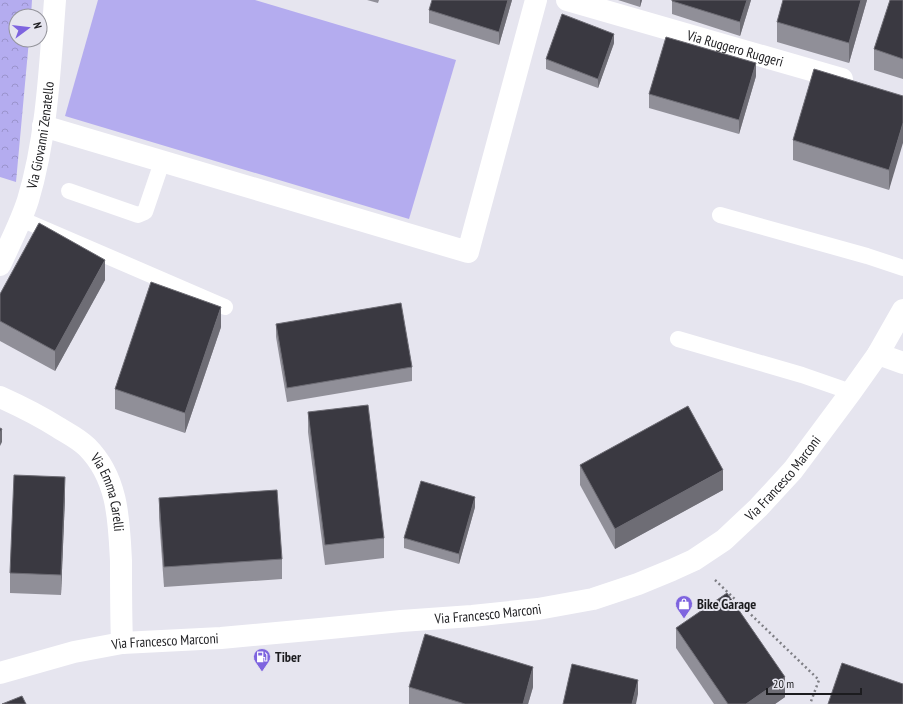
<svg xmlns="http://www.w3.org/2000/svg" width="903" height="704" viewBox="0 0 903 704" font-family="'PT Sans Narrow',sans-serif">
<defs>
<pattern id="park-crowns" width="20" height="18" patternUnits="userSpaceOnUse"><rect width="20" height="18" fill="#b4acef"/><path d="M2 6a3 3 0 1 1 6 0M12 15a3 3 0 1 1 6 0" fill="none" stroke="#9a93cc"/></pattern>
</defs>
<rect width="100%" height="100%" fill="#e6e5ef"/>
<!-- park -->
<path fill="url(#park-crowns)" d="M0,0H32L31,16H16V40H29L16,182L0,177Z"/>
<!-- garden -->
<path fill="#b4acef" d="M98,0H255L456,60L409,219L65,116Z"/>
<g fill="none" stroke-linecap="round" stroke-linejoin="round">
<!-- path -->
<path stroke="#7e7e84" stroke-width="2.5" stroke-dasharray="2 3" stroke-linecap="butt" d="M715,580L819,680L810,704"/>
<!-- lane -->
<g stroke="#fff" stroke-width="16">
<path d="M69,191L138,215L145,212L162,162"/>
<path d="M720,215L867,256L903,268"/>
<path d="M21,219L225,307"/>
<path d="M678,339L802,375L851,392"/>
</g>
<!-- street -->
<g stroke="#fff" stroke-width="22">
<path id="s1" d="M567,0L842,79"/>
<path d="M43,126L468,252L536,0"/>
<path id="s2" d="M0,265C10,243 21,222 28,200C47,137 50,66 55,0"/>
<path id="s3" d="M0,397C20,406 40,416 59,428C69,434 79,439 87,447C118,478 119,520 121,561C121,588 121,616 122,643"/>
</g>
<!-- secondary -->
<g stroke="#fff" stroke-width="22">
<path d="M878,354L903,363"/>
<path id="s4" d="M0,673L74,652L122,643L221,638L320,629L401,621L472,616L538,609L593,599L638,584L672,570L694,560L724,540L758,508L793,470L851,392L878,354L903,310"/>
</g>
</g>
<!-- wall -->
<g fill="#908f98">
<path d="M367,0H379L378,3Z"/>
<path d="M512,0L499,45L429,23V10Z"/>
<path d="M618,0H642L640,7Z"/>
<path d="M672,0H751L740,36L672,14Z"/>
<path d="M783,0H867L849,63L777,42V22Z"/>
<path d="M903,0V79L874,70V49Z"/>
<path d="M614,43L598,88L546,69V59Z"/>
<path d="M756,76L739,134L649,108V94Z"/>
<path d="M903,96L889,190L793,160V140Z"/>
<path d="M105,280L55,371L0,341V294Z"/>
<path d="M276,324L412,367V381L287,402L276,337Z"/>
<path d="M221,327L185,433L115,409V389Z"/>
<path d="M308,412L384,538V558L325,565L308,432Z"/>
<path d="M580,465L723,490L615,549L580,485Z"/>
<path d="M65,497L61,595L10,593V573Z"/>
<path d="M159,498L282,559V579L164,587L159,518Z"/>
<path d="M475,507L459,564L404,548V538Z"/>
<path d="M676,628L785,697L775,704H714L676,648Z"/>
<path d="M409,687H533L528,704H409Z"/>
</g>
<!-- shaded-wall -->
<g fill="#6e6d75">
<path d="M508,0H512L499,45V32Z"/>
<path d="M640,0H642L640,7Z"/>
<path d="M747,0H751L740,36V22Z"/>
<path d="M861,0H867L849,63V43Z"/>
<path d="M614,34V43L598,88V79Z"/>
<path d="M756,63V76L739,134V120Z"/>
<path d="M903,123V143L889,190V170Z"/>
<path d="M105,260V280L55,371V351Z"/>
<path d="M221,307V327L185,433V413Z"/>
<path d="M2,429V442L0,446V433Z"/>
<path d="M723,470V490L615,549V529Z"/>
<path d="M65,477V497L61,595V575Z"/>
<path d="M475,497V507L459,564V554Z"/>
<path d="M533,667V687L528,704H523Z"/>
<path d="M785,677V697L775,704H746Z"/>
<path d="M638,680V694L636,704H632Z"/>
</g>
<!-- building -->
<g fill="#3a3941" stroke="#6e6d75">
<path d="M432,0H508L499,32L429,10Z"/>
<path d="M672,0H747L740,22L672,1Z"/>
<path d="M783,0H861L849,43L777,22Z"/>
<path d="M890,0H903V59L874,49Z"/>
<path d="M562,14L614,34L598,79L546,59Z"/>
<path d="M666,37L756,63L739,120L649,94Z"/>
<path d="M814,69L903,96V123L889,170L793,140Z"/>
<path d="M39,223L105,260L55,351L0,321V294Z"/>
<path d="M151,282L221,307L185,413L115,389Z"/>
<path d="M401,303L412,367L287,388L276,324Z"/>
<path d="M368,405L384,538L325,545L308,412Z"/>
<path d="M688,406L723,470L615,529L580,465Z"/>
<path d="M0,428L2,429L0,433Z"/>
<path d="M14,475L65,477L61,575L10,573Z"/>
<path d="M421,481L475,497L459,554L404,538Z"/>
<path d="M277,490L282,559L164,567L159,498Z"/>
<path d="M727,593L785,677L746,704H728L676,628Z"/>
<path d="M425,634L533,667L523,704H465L409,687Z"/>
<path d="M842,663L903,684V704H828Z"/>
<path d="M572,664L638,680L632,704H563Z"/>
<path d="M22,696L26,704H2Z"/>
</g>
<!-- icons -->
<defs>
<symbol id="shop-pin" viewBox="-11 -11 22 30"><path d="M0 17L-7.5 6A9.5 9.5 0 1 1 7.5 6Z" fill="#7e64df" stroke="#e6e5ef"/><path d="M-5-2.5h2.3a2.7 3.5 0 0 1 5.4 0H5L5.5 6h-11ZM-1.5-2.5h3a1.5 2.3 0 0 0-3 0Z" fill="#fff"/></symbol>
<symbol id="fuel-pin" viewBox="-11 -11 22 30"><path d="M0 17L-7.5 6A9.5 9.5 0 1 1 7.5 6Z" fill="#7e64df" stroke="#e6e5ef"/><path d="M-5.5-6h7V0h2V4h1.3V-2.5L3-4.5l.8-.8L6-3V5H2.5V1h-1V6h-7ZM-4.2-4.7v3.2H.2V-4.7Z" fill="#fff"/></symbol>
</defs>
<g fill-rule="evenodd">
<use href="#shop-pin" x="674" y="594" width="20" height="27"/>
<use href="#fuel-pin" x="252" y="647" width="20" height="27"/>
</g>
<g text-anchor="middle" stroke-width="4" stroke-linejoin="round" paint-order="stroke">
<!-- street labels -->
<g font-size="14" fill="#1c1c1f" stroke="#e6e5ef">
<text dy="5" stroke="none"><textPath href="#s1" startOffset="175">Via Ruggero Ruggeri</textPath></text>
<text dy="5" stroke="none"><textPath href="#s2" startOffset="137">Via Giovanni Zenatello</textPath></text>
<text dy="5" stroke="none"><textPath href="#s4" startOffset="829">Via Francesco Marconi</textPath></text>
<text dy="5" stroke="none"><textPath href="#s3" startOffset="152">Via Emma Carelli</textPath></text>
<text dy="5" stroke="none"><textPath href="#s4" startOffset="493">Via Francesco Marconi</textPath></text>
<text dy="5" stroke="none"><textPath href="#s4" startOffset="169">Via Francesco Marconi</textPath></text>
</g>
<!-- poi labels -->
<g font-size="14" font-weight="bold" fill="#1c1c1f" stroke="#e6e5ef" text-anchor="start">
<text x="697" y="609">Bike Garage</text>
<text x="275" y="662">Tiber</text>
</g>
</g>
<!-- north arrow -->
<g transform="translate(28 28) rotate(75)"><circle r="19" fill="#e6e5ef" stroke="#95959c"/>
<path d="M0-3L7 15L0 10L-7 15Z" fill="#7e64df"/>
<text y="-6" font-size="11" font-weight="bold" text-anchor="middle" fill="#1c1c1f">N</text>
</g>
<!-- scale -->
<path d="M767 688v6h94v-6" fill="none" stroke="#1c1c1f" stroke-width="2"/>
<text x="773" y="688" font-size="12" fill="#1c1c1f" stroke="#e6e5ef" stroke-width="3" paint-order="stroke">20 m</text>
</svg>
